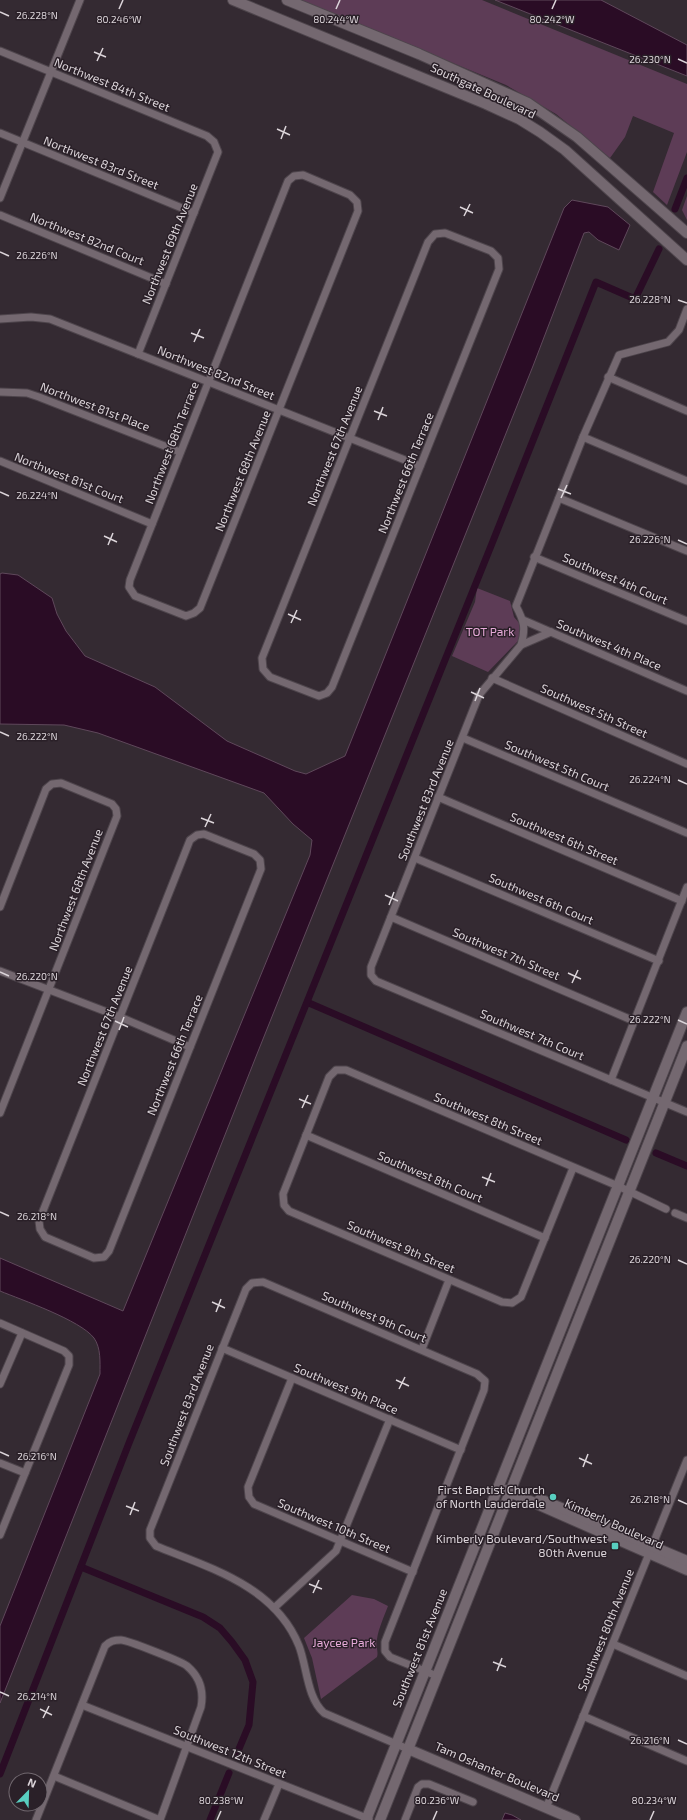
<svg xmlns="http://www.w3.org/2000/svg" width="687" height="1820" viewBox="0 0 687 1820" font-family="'Exo 2',sans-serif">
<rect width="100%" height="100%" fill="#342a32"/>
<!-- green -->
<g fill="#5d3c56">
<path d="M300,0H482L687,84V152L667,205L653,192L674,133L633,116L625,137L610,158L556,114L506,85Z"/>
<path d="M687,196V220L682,210Z"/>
<path d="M477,588L510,601L514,617L520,624L519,640L488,672L452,656L475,602Z"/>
<path d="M352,1595L374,1599L388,1606C384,1617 379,1627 377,1639C375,1645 379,1652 377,1657L321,1699L312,1658L304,1638Z"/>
</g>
<!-- water -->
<g fill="#2a0c25" stroke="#5f485b">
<path d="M495,0H601L687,45V76Z"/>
<path d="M572,200L608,207L630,225L619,250L598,240L589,232L584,233L533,366L257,1054L0,1703V1626L100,1374C100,1362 101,1348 94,1338C80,1320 22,1300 0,1291V1258L123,1311L310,855L312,840L293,824L264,793L98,733L64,725L0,724V574L2,573L18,575L52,598L57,614L66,631L85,656L155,687L227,741L295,771L306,774L345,756L564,208Z"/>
<path d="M505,1813L512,1815L521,1820H502Z"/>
</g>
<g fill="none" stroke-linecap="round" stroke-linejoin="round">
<!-- canal -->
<g stroke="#2a0c25" stroke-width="7">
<path d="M675,209L687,178"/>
<path d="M309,1003L626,1140"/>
<path d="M656,1153L687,1166"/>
<path d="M81,1567L203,1617L220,1628L232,1642L245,1660L253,1682L249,1725L236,1756"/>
<path d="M0,1774L129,1443L493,541L596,282L635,299L659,249"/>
<path d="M210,1820L229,1773"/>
</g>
<defs>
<g id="street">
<path d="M0,51L207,136L214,142L218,152L138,354"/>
<path d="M0,133L194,213"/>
<path d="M303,175L350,195L357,202L358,211L200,608L194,613L186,616L135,596L129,587L130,580L288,181L294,176Z"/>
<path d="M0,198L80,0"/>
<path d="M0,215L166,284"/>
<path d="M445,233L491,251L498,258L499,269L332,687L327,693L319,696L270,677L263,669L262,658L428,242L435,234Z"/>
<path d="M0,319L31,317L50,319L420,466"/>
<path d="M608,377L687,411"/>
<path d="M0,392L27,393L39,397L180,452"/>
<path d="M583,437L687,481"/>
<path d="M0,461L152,524"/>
<path d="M559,498L687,551"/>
<path d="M534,557L687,621"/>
<path d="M523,620L687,691"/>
<path d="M551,632L521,645L479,695L371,967V975L376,981L687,1112"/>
<path d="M521,645C526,628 524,621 516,606L583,437L619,355L668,342L679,330L687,309"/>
<path d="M492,678L687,764"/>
<path d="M463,738L687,833"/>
<path d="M438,797L682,901"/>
<path d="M204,834L254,854L260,860L261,869L109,1251L104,1257L94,1258L45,1237L40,1229L39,1221L190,840L197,835Z"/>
<path d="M415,858L659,961"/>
<path d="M0,907L46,789L52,784L61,783L112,804L116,809L117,816L0,1113"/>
<path d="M391,917L634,1021"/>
<path d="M0,971L120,1017L190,1047"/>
<path d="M611,1080L687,887"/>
<path d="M306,1135L545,1238"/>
<path d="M573,1168L521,1297L512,1303L502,1302L289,1211L284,1205L283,1194L329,1077L336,1070H346L618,1186L666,1209"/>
<path d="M675,1213L687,1218"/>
<path d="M0,1323L64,1351L69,1356V1365L0,1535"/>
<path d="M222,1348L461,1450"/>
<path d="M422,1349L449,1280"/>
<path d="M292,1378L248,1487L249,1497L254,1504L413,1572"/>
<path d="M0,1384L22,1333"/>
<path d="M0,1463L25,1473"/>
<path d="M274,1608L336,1551L390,1419"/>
<path d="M613,1644L687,1676"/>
<path d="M82,1705L369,1819"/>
<path d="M583,1716L687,1761"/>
<path d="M408,1749L324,1713C307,1698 307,1667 299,1646C275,1586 210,1568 156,1546L150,1538V1530L246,1289L252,1283L263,1282L477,1374L485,1381L484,1390L385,1642V1651L390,1657L437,1676"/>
<path d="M54,1776L160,1820"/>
<path d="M546,1808L687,1460"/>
<path d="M36,1820L105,1646C110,1641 114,1640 121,1640C127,1640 183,1662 187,1666C200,1677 204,1691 201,1707L160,1820"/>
<path d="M264,1820L279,1784"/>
<path d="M405,1820L418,1787L422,1784H429L473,1802"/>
</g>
<g id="secondary">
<path d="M233,0L486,104L519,119L540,132L565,150L687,260"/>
<path d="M287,0L419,54L528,103L577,137L687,233"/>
<path d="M505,1490L687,1570"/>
<path d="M540,1499L687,1561"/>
<path d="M408,1749L575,1820"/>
<path d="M366,1820L687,1012"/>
<path d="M380,1820L687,1046"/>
</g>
</defs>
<!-- street casing -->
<use href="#street" stroke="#4e454c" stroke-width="9"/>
<!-- secondary casing -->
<use href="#secondary" stroke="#4e454c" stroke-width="12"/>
<!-- street -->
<use href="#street" stroke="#746870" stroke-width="7"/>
<!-- secondary -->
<use href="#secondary" stroke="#746870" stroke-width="10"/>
</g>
<!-- ticks -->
<path fill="none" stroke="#dcd5da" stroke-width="1.5" d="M119,9L123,0M336,9L340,0M552,9L556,0M0,12L9,16M94,52L106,57M678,59L687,63M97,61L103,48M277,129L290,135M281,139L286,126M460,207L473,213M464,216L470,204M0,252L9,256M678,300L687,303M191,333L204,338M194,342L200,329M374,411L387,416M378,420L383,407M558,489L571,494M0,492L9,496M561,498L567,485M104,536L117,542M678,540L687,544M108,545L113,533M288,614L301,620M291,623L297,610M471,692L484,698M475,701L480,688M0,732L9,736M678,780L687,784M201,818L214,823M205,827L211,814M385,895L398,901M389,905L394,892M0,972L9,976M568,973L581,979M572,983L578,970M678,1020L687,1024M115,1021L128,1027M119,1030L124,1017M299,1099L311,1104M302,1108L308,1095M482,1177L495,1182M486,1186L491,1173M0,1212L9,1216M678,1260L687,1264M212,1302L225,1308M216,1312L221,1299M396,1380L409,1386M399,1389L405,1377M0,1452L9,1456M579,1458L592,1464M583,1467L588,1454M678,1500L687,1504M126,1506L139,1511M130,1515L135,1502M309,1584L322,1589M313,1593L319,1580M493,1662L506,1667M497,1671L502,1658M0,1692L9,1696M40,1709L52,1715M43,1718L49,1706M678,1740L687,1744M217,1820L221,1811M433,1820L437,1811M650,1820L654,1811"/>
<!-- markers -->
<g fill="#58cec0" stroke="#2a2028" stroke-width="1.5">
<circle cx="553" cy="1497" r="4"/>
<rect x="611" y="1542" width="8" height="8" rx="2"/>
</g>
<g text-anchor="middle" stroke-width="3" stroke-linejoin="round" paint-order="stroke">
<!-- street labels -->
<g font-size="12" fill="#dcd5da" stroke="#2a2028">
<text transform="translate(112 85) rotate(22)" y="4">Northwest 84th Street</text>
<text transform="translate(483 91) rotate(25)" y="4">Southgate Boulevard</text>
<text transform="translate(101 163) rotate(22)" y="4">Northwest 83rd Street</text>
<text transform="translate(87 239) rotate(22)" y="4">Northwest 82nd Court</text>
<text transform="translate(170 244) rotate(-68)" y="4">Northwest 69th Avenue</text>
<text transform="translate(216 373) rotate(22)" y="4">Northwest 82nd Street</text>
<text transform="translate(95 407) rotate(21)" y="4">Northwest 81st Place</text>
<text transform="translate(172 443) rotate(-69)" y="4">Northwest 68th Terrace</text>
<text transform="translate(335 446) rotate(-68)" y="4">Northwest 67th Avenue</text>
<text transform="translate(243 471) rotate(-68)" y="4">Northwest 68th Avenue</text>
<text transform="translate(406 473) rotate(-68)" y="4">Northwest 66th Terrace</text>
<text transform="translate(69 478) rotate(22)" y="4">Northwest 81st Court</text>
<text transform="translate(615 579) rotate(23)" y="4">Southwest 4th Court</text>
<text transform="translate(609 645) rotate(23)" y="4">Southwest 4th Place</text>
<text transform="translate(594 711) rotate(24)" y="4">Southwest 5th Street</text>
<text transform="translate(557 766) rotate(23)" y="4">Southwest 5th Court</text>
<text transform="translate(426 800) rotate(-68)" y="4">Southwest 83rd Avenue</text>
<text transform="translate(564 839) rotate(23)" y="4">Southwest 6th Street</text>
<text transform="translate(76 890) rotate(-69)" y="4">Northwest 68th Avenue</text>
<text transform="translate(541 899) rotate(23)" y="4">Southwest 6th Court</text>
<text transform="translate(506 954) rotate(23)" y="4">Southwest 7th Street</text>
<text transform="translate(105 1026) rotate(-68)" y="4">Northwest 67th Avenue</text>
<text transform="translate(532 1035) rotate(23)" y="4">Southwest 7th Court</text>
<text transform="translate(175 1055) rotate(-68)" y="4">Northwest 66th Terrace</text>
<text transform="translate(488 1119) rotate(23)" y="4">Southwest 8th Street</text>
<text transform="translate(430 1177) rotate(23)" y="4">Southwest 8th Court</text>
<text transform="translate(401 1247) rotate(23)" y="4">Southwest 9th Street</text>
<text transform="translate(374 1317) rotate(23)" y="4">Southwest 9th Court</text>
<text transform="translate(346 1389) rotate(23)" y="4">Southwest 9th Place</text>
<text transform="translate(187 1405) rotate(-69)" y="4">Southwest 83rd Avenue</text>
<text transform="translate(614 1524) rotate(24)" y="4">Kimberly Boulevard</text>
<text transform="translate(334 1526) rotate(23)" y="4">Southwest 10th Street</text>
<text transform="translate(606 1630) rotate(-68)" y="4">Southwest 80th Avenue</text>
<text transform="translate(420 1648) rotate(-68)" y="4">Southwest 81st Avenue</text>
<text transform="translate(230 1752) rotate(22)" y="4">Southwest 12th Street</text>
<text transform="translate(497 1772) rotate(23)" y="4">Tam Oshanter Boulevard</text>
</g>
<!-- park labels -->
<g font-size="12" fill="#e7aad9" stroke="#2a2028">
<text x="490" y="636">TOT Park</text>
<text x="344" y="1647">Jaycee Park</text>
</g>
<!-- poi labels -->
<g font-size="12" fill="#dcd5da" stroke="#2a2028" text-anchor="end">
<text x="545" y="1494">First Baptist Church<tspan x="545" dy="14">of North Lauderdale</tspan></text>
<text x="607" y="1543">Kimberly Boulevard/Southwest<tspan x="607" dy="14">80th Avenue</tspan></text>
</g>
</g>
<g font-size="10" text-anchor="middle" fill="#dcd5da" stroke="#2a2028" stroke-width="3" stroke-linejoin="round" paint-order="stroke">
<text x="37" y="19">26.228°N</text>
<text x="119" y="23">80.246°W</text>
<text x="552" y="23">80.242°W</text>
<text x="336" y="23">80.244°W</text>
<text x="650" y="63">26.230°N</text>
<text x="37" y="259">26.226°N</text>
<text x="650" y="303">26.228°N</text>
<text x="37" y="499">26.224°N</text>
<text x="650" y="543">26.226°N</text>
<text x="37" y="740">26.222°N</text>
<text x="650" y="783">26.224°N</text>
<text x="37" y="980">26.220°N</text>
<text x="650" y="1023">26.222°N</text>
<text x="37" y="1220">26.218°N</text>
<text x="650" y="1263">26.220°N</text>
<text x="37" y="1460">26.216°N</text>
<text x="650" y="1503">26.218°N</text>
<text x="37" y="1700">26.214°N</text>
<text x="650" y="1744">26.216°N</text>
<text x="221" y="1804">80.238°W</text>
<text x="437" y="1804">80.236°W</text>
<text x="654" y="1804">80.234°W</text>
</g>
<!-- north arrow -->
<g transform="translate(28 1792) rotate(23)"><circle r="19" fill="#2a2028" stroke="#71686f"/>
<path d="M0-3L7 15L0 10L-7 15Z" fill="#58cec0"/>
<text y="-6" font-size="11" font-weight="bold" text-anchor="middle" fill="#dcd5da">N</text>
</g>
</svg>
